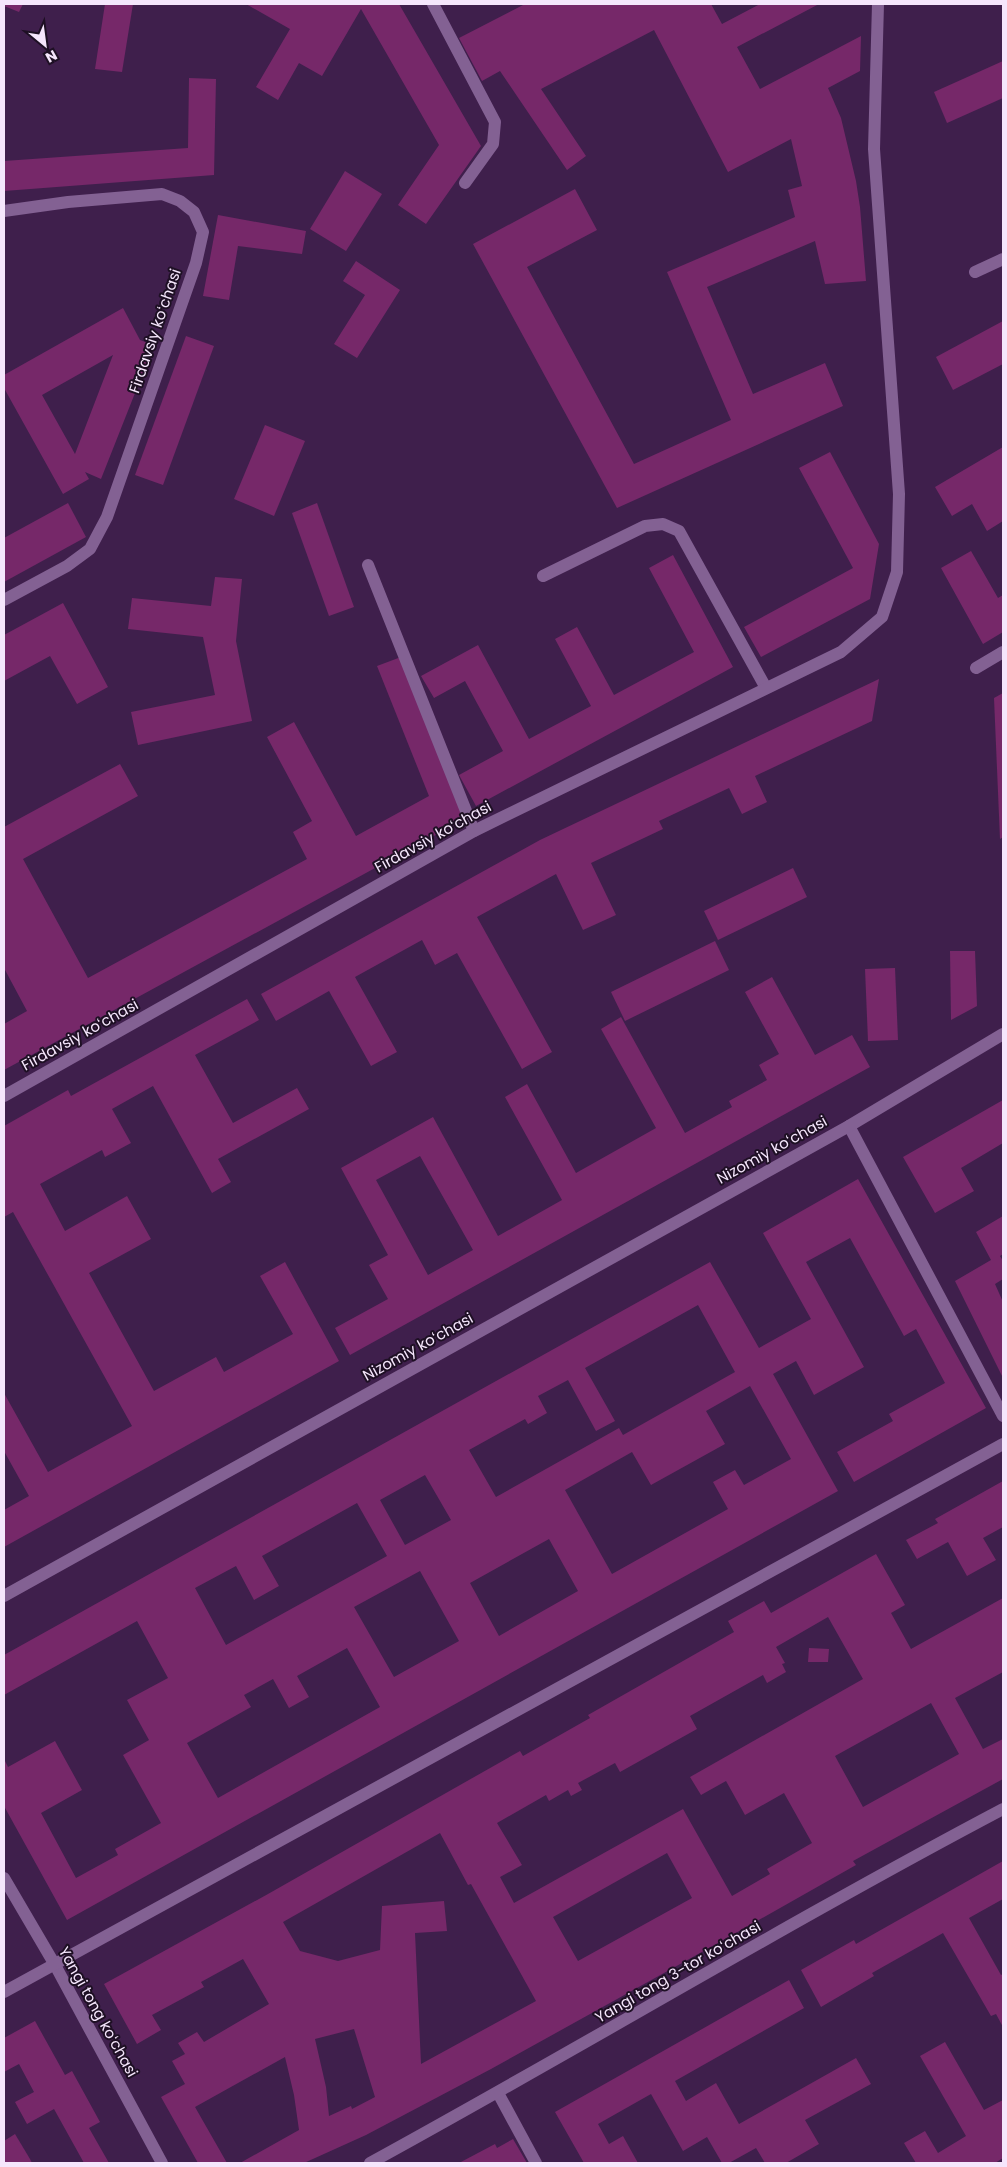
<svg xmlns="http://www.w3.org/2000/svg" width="1007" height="2167" viewBox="0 0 1007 2167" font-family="Poppins,sans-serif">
<rect width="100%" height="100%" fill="#3f1f4c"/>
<!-- building -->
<g fill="#762869" fill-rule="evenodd">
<path d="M4,4H23L19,12L4,6Z"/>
<path d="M105,4H133L122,72L95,69Z"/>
<path d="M246,4H399L481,146L426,224L398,205L439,145L361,9L322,76L299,63L278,100L256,87L290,29Z"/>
<path d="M525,4H711L722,24L760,4H819L737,47L760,89L861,36L860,71L828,88L841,118L856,181L860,207L866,281L825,284L815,241L707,287L753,394L825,363L843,406L617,508L473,244L575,189L597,230L527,267L634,464L731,420L667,272L795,217L788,190L802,186L791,139L728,172L654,30L541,89L586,156L567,170L500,71L482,81L459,38Z"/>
<path d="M1003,61V98L947,123L934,92Z"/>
<path d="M189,78L216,79L214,175L4,191V161L188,148Z"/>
<path d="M345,171L382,194L346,251L310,229Z"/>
<path d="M218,215L306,231L302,254L238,246L229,300L203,296Z"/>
<path d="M356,261L400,290L357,358L334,344L365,295L343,281Z"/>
<path d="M123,308L140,340L154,345L101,479L85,472L89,479L63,494L4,388V375ZM113,355L75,454L42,395Z"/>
<path d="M1003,321V364L953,390L936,357Z"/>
<path d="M186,336L214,346L163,485L135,475Z"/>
<path d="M265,425L305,441L274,516L234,499Z"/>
<path d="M1003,447V521L987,531L972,504L952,516L935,487Z"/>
<path d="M830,452L879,544L870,599L761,657L744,627L853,568L799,468Z"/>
<path d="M68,503L86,537L4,582V538Z"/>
<path d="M317,503L354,607L329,616L292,513Z"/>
<path d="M971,551L998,598L1003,595V632L983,644L941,568Z"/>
<path d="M673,555L733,667L476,806L459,775L503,751L465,681L434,698L421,676L478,645L529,739L591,706L555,639L577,627L614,695L694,652L649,568Z"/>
<path d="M215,577L242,579L236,641L252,721L138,745L131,712L215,695L203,637L128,629L132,598L211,606Z"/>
<path d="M63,603L108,687L77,704L50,656L4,681V635Z"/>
<path d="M401,657L465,819L4,1070V1024L27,1011L4,968V827L120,764L138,796L23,859L88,978L307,859L293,832L312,821L267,737L294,722L356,836L429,796L377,666Z"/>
<path d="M879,679L872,721L755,776L767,802L742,814L729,788L659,821L663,829L591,863L616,915L583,930L556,874L477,917L552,1052L522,1069L457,953L435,965L422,940L355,977L397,1052L371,1066L329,991L276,1021L261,994L540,840Z"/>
<path d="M1003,693V837L1000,839L994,698Z"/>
<path d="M793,868L807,897L718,940L704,911Z"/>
<path d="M715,941L729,970L625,1021L611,992Z"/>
<path d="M950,951H975L977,1006L951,1020Z"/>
<path d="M895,968L898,1040L868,1041L865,969Z"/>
<path d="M772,977L815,1055L852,1035L870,1067L350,1355L335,1328L388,1299L369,1265L388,1255L341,1168L433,1117L498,1236L562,1200L505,1097L527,1084L576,1173L656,1128L601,1029L621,1017L685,1133L732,1107L729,1101L767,1080L759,1065L779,1054L745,992ZM420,1156L473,1250L428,1275L376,1180Z"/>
<path d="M247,999L259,1020L195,1055L233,1123L297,1088L309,1109L218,1159L231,1182L212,1193L153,1086L112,1109L131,1143L105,1157L102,1150L40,1184L65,1231L127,1196L151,1239L89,1273L154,1391L216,1357L224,1372L293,1334L260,1276L285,1262L339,1361L4,1547V1510L29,1496L4,1451V1393L48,1472L132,1426L13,1212L4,1217V1126L68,1090L71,1096Z"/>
<path d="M1003,1100V1143L961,1168L974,1191L935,1213L903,1157Z"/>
<path d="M858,1179L986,1408L854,1482L837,1452L893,1421L889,1414L945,1383L916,1329L904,1336L850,1238L806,1262L864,1367L814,1395L796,1361L773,1374L838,1491L67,1920L4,1806V1759L8,1767L55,1741L82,1790L41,1813L76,1878L118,1855L115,1849L161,1823L123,1755L149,1740L127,1700L168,1678L137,1621L4,1695V1655L710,1262L759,1348L811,1319L763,1233ZM698,1305L735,1372L623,1435L619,1428L496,1497L469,1450L525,1419L528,1424L547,1413L538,1396L568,1380L596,1431L615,1421L585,1368ZM750,1386L791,1459L744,1485L735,1470L713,1482L728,1509L612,1574L565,1490L632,1452L651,1485L725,1444L706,1411ZM425,1475L451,1520L405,1545L380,1500ZM357,1503L387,1556L226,1645L195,1588L236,1566L254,1600L279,1586L262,1556ZM549,1539L578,1591L499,1636L470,1583ZM420,1571L459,1641L394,1677L354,1607ZM347,1648L380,1707L218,1798L187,1743L251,1707L244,1695L273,1679L289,1708L309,1697L297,1676Z"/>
<path d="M1003,1216V1254L1000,1256L1003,1261V1279L995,1284L1003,1302V1378L955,1281L991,1260L976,1232Z"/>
<path d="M1003,1481V1527L983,1538L996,1560L967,1576L948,1542L917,1559L906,1540L938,1523L935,1519Z"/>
<path d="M876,1554L905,1605L891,1613L911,1649L1003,1598V1672L955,1698L983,1749L1003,1739V1779L853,1861L856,1865L718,1943L491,2069L366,2135L304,2163H240L299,2130L294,2095L285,2057L195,2107L227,2163H198L161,2097L185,2084L172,2061L185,2054L178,2043L197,2032L204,2042L269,2004L243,1959L201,1982L204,1987L152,2015L161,2030L137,2044L104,1984L268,1894L520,1751L523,1756L590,1718L588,1715L734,1632L728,1621L764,1601L771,1613ZM828,1617L863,1679L690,1777L701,1795L726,1781L745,1815L784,1793L812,1843L767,1869L770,1874L732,1896L683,1809L514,1903L500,1877L522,1865L497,1823L546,1795L549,1801L568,1790L571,1796L582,1790L578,1783L615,1763L620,1772L697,1729L690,1716L763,1675L767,1683L786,1672L782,1664L785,1663L776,1647ZM931,1703L959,1754L863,1807L835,1756ZM440,1833L468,1885L471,1884L536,2001L421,2064L415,1933L447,1931L444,1901L382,1906L380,1950L338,1961L300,1951L283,1922ZM667,1853L692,1898L578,1961L553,1917ZM354,2029L375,2097L352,2109L351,2106L329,2116L326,2087L315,2039Z"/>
<path d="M809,1648L829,1649L828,1662H808Z"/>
<path d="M1003,1861V1899L969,1918L1001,1975L1003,1974V2027L996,2014L991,2016L943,1933L872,1973L874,1976L821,2007L801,1970L854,1940L856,1944Z"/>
<path d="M789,1980L804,2008L675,2081L686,2101L716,2083L739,2124L856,2058L871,2084L805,2120L819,2144L786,2163H765L756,2148L729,2163H722L707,2137L683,2151L651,2094L598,2124L609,2144L623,2136L638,2163H584L555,2112Z"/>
<path d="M35,2021L65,2075L72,2071L100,2122L89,2128L109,2163H84L54,2109L27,2124L15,2102L34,2092L19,2064L4,2072V2038Z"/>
<path d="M945,2042L984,2110L1003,2100V2158L995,2163H916L904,2143L925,2131L938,2153L966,2136L920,2056Z"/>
<path d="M15,2134L30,2159L32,2163H4V2141Z"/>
<path d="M513,2139L527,2163H459L495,2144L497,2148Z"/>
</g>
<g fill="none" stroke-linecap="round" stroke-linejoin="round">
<!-- minor -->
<g stroke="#836193" stroke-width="12">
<path d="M433,4L495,122L493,144L465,183"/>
<path d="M4,211L68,202L162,194L180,201L194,212L203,232L196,263L107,517L90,549L67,566L4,600"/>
<path d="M975,272L1003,259"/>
<path d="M368,565L474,831"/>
<path d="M543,576L645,526L663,524L679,531L766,688"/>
<path d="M976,668L1003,652"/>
<path d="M4,1096L474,831L841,652L882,617L897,572L899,494L874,149L878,4"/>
<path d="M849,1126L1003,1416"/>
<path d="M4,1596L849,1126L1003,1034"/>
<path d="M4,1878L55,1965L162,2163"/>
<path d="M4,1992L1003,1444"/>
<path d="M498,2093L536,2163"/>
<path d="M370,2163C582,2047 789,1922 1003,1809"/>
</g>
</g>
<g text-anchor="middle" stroke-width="4" stroke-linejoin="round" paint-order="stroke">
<!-- street labels -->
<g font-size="15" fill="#f5e6fc" stroke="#1e1024">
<text transform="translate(155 331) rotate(-71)" y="5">Firdavsiy koʻchasi</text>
<text transform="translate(433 837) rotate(-29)" y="5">Firdavsiy koʻchasi</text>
<text transform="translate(80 1035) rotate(-29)" y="5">Firdavsiy koʻchasi</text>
<text transform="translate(772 1150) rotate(-29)" y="5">Nizomiy koʻchasi</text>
<text transform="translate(418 1347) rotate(-29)" y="5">Nizomiy koʻchasi</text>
<text transform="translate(678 1972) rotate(-30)" y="5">Yangi tong 3-tor koʻchasi</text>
<text transform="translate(98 2012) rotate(61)" y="5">Yangi tong koʻchasi</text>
</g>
</g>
<!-- border -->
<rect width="1007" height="2167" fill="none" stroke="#f5e6fc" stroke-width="10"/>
<!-- north arrow -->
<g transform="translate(45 45) rotate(151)" stroke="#1e1024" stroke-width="4" paint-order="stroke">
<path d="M0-4L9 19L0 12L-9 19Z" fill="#f5e6fc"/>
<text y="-8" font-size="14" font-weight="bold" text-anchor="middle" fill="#f5e6fc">N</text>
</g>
</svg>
